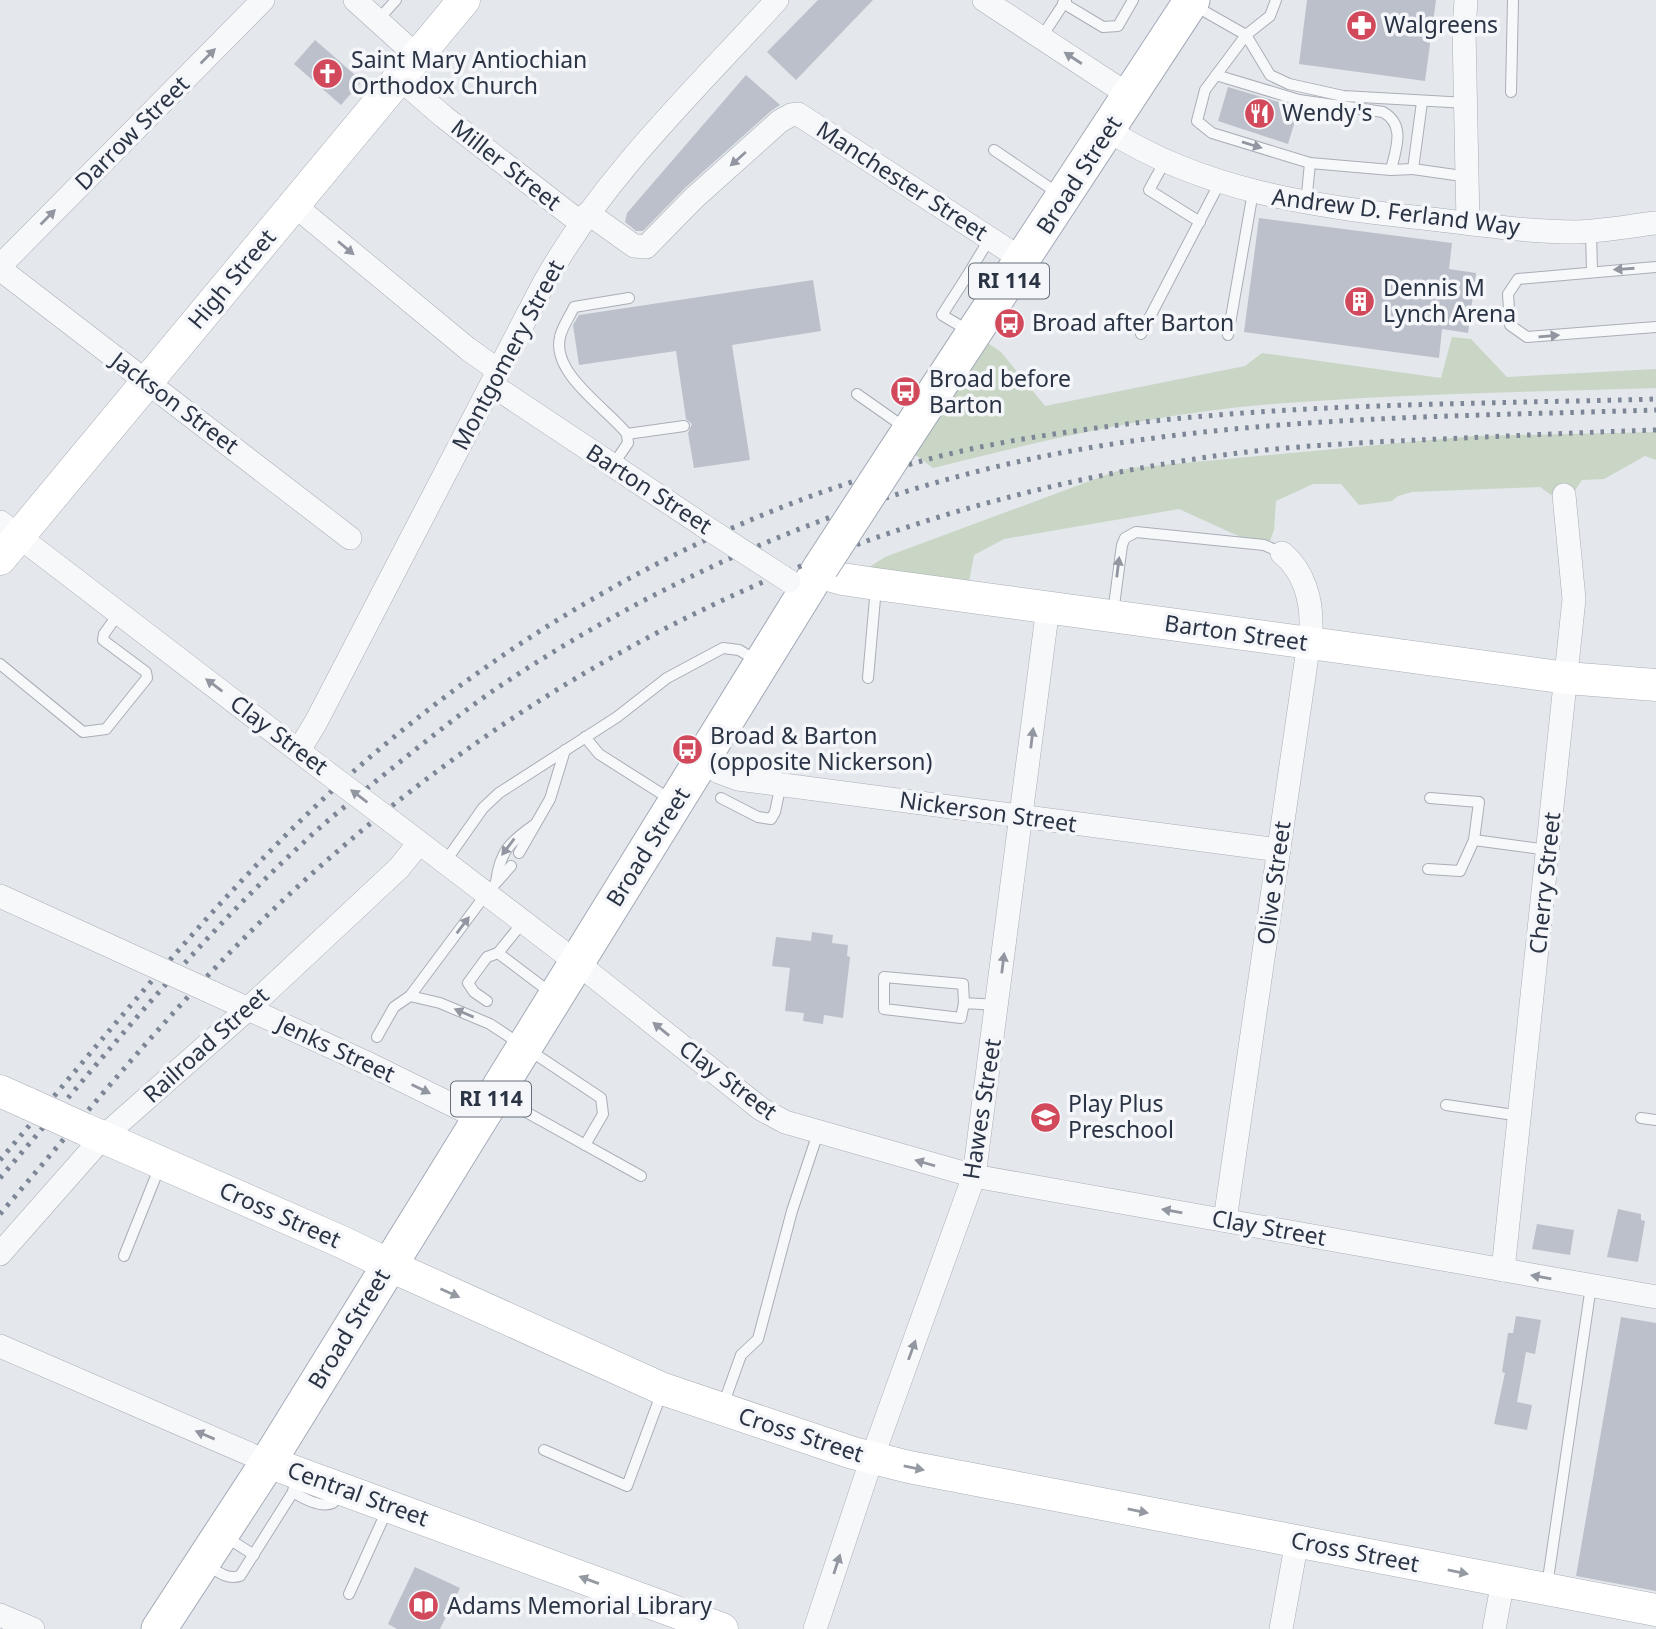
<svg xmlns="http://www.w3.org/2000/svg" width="1656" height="1629" viewBox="0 0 1656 1629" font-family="'Noto Sans',sans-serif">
<rect width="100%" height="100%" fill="#e4e7ec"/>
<!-- green -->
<g fill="#c9d6c5">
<path d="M975,334L1001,352L1045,406L1245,366L1262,353L1441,378L1452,337L1471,339L1507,377L1656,369V388C1528,392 1400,394 1273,404C1158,413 1045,440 933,468L902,445Z"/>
<path d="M1656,432V460L1645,456L1604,479L1582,480L1565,505L1540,487L1412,492L1398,496L1392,501L1359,505L1341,484H1313L1276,501L1274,530L1267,549L1179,509L1004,539L974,555L966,599L832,591L885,557L1114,472L1131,468L1474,436Z"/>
</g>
<!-- building -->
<g fill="#bbc0ca">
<path d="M818,0H873L796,80L767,52Z"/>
<path d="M1307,0H1436L1425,81L1299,64Z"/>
<path d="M315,40L362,81L341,105L294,64Z"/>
<path d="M746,75L780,105L771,111L685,188L643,231H636L625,222L627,213Z"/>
<path d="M1228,87L1299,108L1288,144L1218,121Z"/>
<path d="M1259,218L1452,243L1449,269L1476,273L1468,333L1442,329L1439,358L1244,332Z"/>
<path d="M813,280L821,331L732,345L750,460L694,468L688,433L692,424L686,419L676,351L579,365L573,325L579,315Z"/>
<path d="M812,932L833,935L832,943L848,945L847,956L850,957L843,1018L824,1015L823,1024L803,1021L804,1013L785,1011L790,968L772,966L776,937L811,941Z"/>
<path d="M1618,1209L1641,1214V1220L1645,1221L1638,1262L1607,1257Z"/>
<path d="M1537,1224L1574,1230L1570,1255L1532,1249Z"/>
<path d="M1516,1316L1541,1320L1535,1354L1526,1352L1517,1402L1532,1405L1527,1430L1494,1424L1505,1373L1502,1372L1508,1333H1513Z"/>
<path d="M1621,1317L1656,1323V1591L1576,1576Z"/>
<path d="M415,1567L460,1588L440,1629H397L388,1624Z"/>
</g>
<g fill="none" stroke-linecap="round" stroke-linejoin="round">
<defs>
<g id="lane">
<path d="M1063,3L1103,27L1118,26L1133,0"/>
<path d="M1195,6L1246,35L1270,16L1276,0"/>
<path d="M378,20L396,0"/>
<path d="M1041,38L1066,0"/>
<path d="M1216,75L1299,100L1383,112C1406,125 1396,148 1391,170"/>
<path d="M1511,92L1513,0"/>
<path d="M994,150L1059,194"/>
<path d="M1165,161L1149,190L1200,222"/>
<path d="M1310,163L1212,133L1197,121L1205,90L1246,35L1270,75L1289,84L1343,96L1467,103"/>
<path d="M1413,169L1469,177"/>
<path d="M1306,204L1310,163L1391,170L1413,169L1422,102"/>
<path d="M1591,231L1592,272"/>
<path d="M990,238L967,276L993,293"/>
<path d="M1656,267L1518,279L1508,294L1510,325L1527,337L1656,327"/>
<path d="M967,276L942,315L969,331"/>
<path d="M1141,334L1220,182"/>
<path d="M1228,335L1253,192"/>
<path d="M857,394L904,427"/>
<path d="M627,434L684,426"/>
<path d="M613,465L628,443L627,434C609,410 551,374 560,337C562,327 570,316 574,307L629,298"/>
<path d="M1113,613L1122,545L1125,538L1136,532L1264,545L1282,553"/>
<path d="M0,664L83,732L106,729L147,678L146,672L103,640L104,634L119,613"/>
<path d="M868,678L876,587"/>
<path d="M585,737L599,754L673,801"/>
<path d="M721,798L758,817L771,819L775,812L781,784"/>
<path d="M1430,798L1479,802L1474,840"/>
<path d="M519,853L550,799L565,750"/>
<path d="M445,862L483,808L499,793L617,717L667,678L723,648L739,650L759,662"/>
<path d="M1428,869L1460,871L1474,840L1548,850"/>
<path d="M496,882C500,851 510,842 534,825"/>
<path d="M523,922L498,953L551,993"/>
<path d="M410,996L486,894L511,866"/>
<path d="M487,1001L474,992L468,983L487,957L498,953"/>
<path d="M964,1003L961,1018L884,1009V977L963,984L964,1003L998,1005"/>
<path d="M377,1037L394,1007L410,996L440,1003L490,1024L601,1098L603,1114L585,1145"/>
<path d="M499,1097L641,1176"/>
<path d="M1446,1105L1521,1116"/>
<path d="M1641,1118L1656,1120"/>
<path d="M124,1256L160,1166"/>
<path d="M722,1408L741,1355L758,1339L792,1211L818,1133"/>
<path d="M544,1450L627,1486L662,1392"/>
<path d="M294,1486L293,1492C304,1499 321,1508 333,1503L340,1490"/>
<path d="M226,1537L254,1555"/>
<path d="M206,1564C217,1571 226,1580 240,1576L293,1492"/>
<path d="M1547,1586L1591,1286"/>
<path d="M349,1594L388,1508"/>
</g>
<g id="street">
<path d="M355,0L418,57"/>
<path d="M984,0L1130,96"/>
<path d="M1466,0L1464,31L1468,223"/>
<path d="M400,79L444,117L581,223"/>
<path d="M1108,130C1203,191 1313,206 1423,218C1474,224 1525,232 1577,232C1603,231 1630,226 1656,223"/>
<path d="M294,205L468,349L499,371"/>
<path d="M588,213L634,246L646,247L694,198L780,121L791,115L798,114L1023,260"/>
<path d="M0,266L263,0"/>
<path d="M0,269L350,538"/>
<path d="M492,385L704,526"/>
<path d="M0,522L326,772"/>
<path d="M299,750L316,722L544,283C604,176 695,90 777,0"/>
<path d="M702,759L719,772L738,779L1279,850"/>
<path d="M391,821L576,962L761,1109L785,1122L974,1176L1656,1297"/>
<path d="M0,896L145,962"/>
<path d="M211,992L369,1064L479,1118"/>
<path d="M1225,1220L1311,628C1312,600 1304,571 1282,553"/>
<path d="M0,1254L103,1137L248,1009L399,868L419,843"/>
<path d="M1503,1270L1574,599L1564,495"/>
<path d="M0,1346L268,1462"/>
<path d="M0,1615L33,1629"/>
<path d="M815,1629L872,1458L974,1176L1048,607"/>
<path d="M1281,1629L1297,1541"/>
<path d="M1494,1629L1503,1581"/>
</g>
<g id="secondary">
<path d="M0,559L464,0"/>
<path d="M818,572L842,579L876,584L1567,678L1656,685"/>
<path d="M0,1091L29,1104"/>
<path d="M84,1129L342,1242L406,1273L663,1389L853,1453L909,1467L1656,1610"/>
<path d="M268,1462L722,1629"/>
</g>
<g id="primary">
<path d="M893,456L1192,0"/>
<path d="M159,1629L268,1462L821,567"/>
</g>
</defs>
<!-- lane casing -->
<use href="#lane" stroke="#a9aeb7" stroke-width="12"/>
<!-- street casing -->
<use href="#street" stroke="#a9aeb7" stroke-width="24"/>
<!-- secondary casing -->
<use href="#secondary" stroke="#a9aeb7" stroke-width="33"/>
<!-- primary casing -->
<use href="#primary" stroke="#a3abb8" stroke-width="37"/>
<!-- lane -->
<use href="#lane" stroke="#f7f8fa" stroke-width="10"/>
<!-- street -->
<use href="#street" stroke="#f7f8fa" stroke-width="23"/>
<!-- secondary -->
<use href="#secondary" stroke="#fff" stroke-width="32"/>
<!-- primary -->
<use href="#primary" stroke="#fff" stroke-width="35"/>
<!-- rail -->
<g stroke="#7d8696" stroke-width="5" stroke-dasharray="3.5 7" stroke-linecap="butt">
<path d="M0,1160C107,1035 214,899 335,788C501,637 701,521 918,462C986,443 1057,433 1127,424C1302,403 1480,404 1656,399"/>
<path d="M0,1178C98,1064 192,945 303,843C326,821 352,801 376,781C419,747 461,712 506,682C685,564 888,480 1100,446C1284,416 1471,416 1656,410"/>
<path d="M0,1214C98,1100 193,981 305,880C558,650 857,510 1195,459C1284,445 1374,442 1464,438C1528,435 1592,432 1656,430"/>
</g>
<defs>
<g id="street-bridge">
<path d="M704,526L789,581"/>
<path d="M326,772L391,821"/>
<path d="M145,962L211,992"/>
</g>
<path id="secondary-bridge" d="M29,1104L84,1129"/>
<path id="primary-bridge" d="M821,567L893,456"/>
</defs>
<!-- street-bridge casing -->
<use href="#street-bridge" stroke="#a9aeb7" stroke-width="24" stroke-linecap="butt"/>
<!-- secondary-bridge casing -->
<use href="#secondary-bridge" stroke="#a9aeb7" stroke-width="33" stroke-linecap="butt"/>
<!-- primary-bridge casing -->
<use href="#primary-bridge" stroke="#a3abb8" stroke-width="37" stroke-linecap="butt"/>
<!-- street-bridge -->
<use href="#street-bridge" stroke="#f7f8fa" stroke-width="23"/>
<!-- secondary-bridge -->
<use href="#secondary-bridge" stroke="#fff" stroke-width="32"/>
<!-- primary-bridge -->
<use href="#primary-bridge" stroke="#fff" stroke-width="35"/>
</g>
<!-- one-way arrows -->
<defs><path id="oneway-solid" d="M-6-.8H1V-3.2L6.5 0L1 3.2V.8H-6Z" transform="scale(1.75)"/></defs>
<g fill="#9196a0">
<use href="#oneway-solid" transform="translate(208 56) rotate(-45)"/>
<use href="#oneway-solid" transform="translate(1073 58) rotate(-147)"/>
<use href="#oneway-solid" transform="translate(1252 145) rotate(17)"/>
<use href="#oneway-solid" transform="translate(738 159) rotate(138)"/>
<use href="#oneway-solid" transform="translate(48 217) rotate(-45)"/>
<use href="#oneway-solid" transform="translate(346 248) rotate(40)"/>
<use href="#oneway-solid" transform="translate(1624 269) rotate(176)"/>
<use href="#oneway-solid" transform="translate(1549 336) rotate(-5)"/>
<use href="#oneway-solid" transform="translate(1118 567) rotate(-83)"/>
<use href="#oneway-solid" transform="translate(214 685) rotate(-143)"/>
<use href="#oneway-solid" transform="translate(1032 738) rotate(-83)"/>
<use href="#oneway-solid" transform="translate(359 796) rotate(-143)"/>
<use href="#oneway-solid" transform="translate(508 847) rotate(127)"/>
<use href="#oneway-solid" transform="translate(463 925) rotate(-53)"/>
<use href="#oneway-solid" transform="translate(1003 963) rotate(-83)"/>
<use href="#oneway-solid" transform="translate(464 1013) rotate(-157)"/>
<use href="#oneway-solid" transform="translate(661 1029) rotate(-141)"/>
<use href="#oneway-solid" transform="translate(421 1089) rotate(26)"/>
<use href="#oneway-solid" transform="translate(925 1163) rotate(-164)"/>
<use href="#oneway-solid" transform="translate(1172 1211) rotate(-170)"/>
<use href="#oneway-solid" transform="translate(1541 1277) rotate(-170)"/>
<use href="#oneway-solid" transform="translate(912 1350) rotate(-70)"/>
<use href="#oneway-solid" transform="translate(205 1435) rotate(-157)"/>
<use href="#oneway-solid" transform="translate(837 1564) rotate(-72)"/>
</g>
<g fill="#959aa2">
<use href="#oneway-solid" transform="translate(450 1293) rotate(24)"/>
<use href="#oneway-solid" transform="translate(914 1468) rotate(11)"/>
<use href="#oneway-solid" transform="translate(1138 1511) rotate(11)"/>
<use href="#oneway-solid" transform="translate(1458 1572) rotate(11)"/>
<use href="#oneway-solid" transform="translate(589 1580) rotate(-160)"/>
</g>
<!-- icons -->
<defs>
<symbol id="pharmacy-disc" viewBox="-11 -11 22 22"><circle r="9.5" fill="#d1495b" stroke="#f4f6f9"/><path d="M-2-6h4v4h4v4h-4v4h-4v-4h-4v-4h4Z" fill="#fff"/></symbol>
<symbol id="church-disc" viewBox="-11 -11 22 22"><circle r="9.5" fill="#d1495b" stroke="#f4f6f9"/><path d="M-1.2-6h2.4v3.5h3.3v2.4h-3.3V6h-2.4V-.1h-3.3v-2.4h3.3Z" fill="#fff"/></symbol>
<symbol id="restaurant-disc" viewBox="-11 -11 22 22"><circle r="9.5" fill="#d1495b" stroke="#f4f6f9"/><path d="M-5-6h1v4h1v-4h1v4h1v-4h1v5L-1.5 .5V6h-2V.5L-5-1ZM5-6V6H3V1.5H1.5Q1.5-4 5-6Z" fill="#fff"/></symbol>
<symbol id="building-disc" viewBox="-11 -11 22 22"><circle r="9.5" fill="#d1495b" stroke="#f4f6f9"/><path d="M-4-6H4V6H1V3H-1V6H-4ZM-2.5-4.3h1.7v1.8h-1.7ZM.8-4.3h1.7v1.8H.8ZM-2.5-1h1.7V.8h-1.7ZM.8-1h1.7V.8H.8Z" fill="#fff"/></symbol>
<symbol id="bus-disc" viewBox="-11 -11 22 22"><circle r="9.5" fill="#d1495b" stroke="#f4f6f9"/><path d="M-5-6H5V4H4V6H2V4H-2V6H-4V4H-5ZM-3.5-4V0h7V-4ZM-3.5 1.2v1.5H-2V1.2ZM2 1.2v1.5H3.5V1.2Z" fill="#fff"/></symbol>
<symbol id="school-disc" viewBox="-11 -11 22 22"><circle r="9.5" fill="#d1495b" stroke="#f4f6f9"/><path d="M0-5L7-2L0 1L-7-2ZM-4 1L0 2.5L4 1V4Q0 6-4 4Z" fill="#fff"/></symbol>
<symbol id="library-disc" viewBox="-11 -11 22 22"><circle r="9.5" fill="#d1495b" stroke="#f4f6f9"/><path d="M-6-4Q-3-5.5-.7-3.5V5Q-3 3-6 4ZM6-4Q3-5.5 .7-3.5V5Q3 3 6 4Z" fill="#fff"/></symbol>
</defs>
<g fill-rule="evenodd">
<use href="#pharmacy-disc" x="1344" y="8" width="35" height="35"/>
<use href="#church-disc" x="310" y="56" width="35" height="35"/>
<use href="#restaurant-disc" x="1242" y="96" width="35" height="35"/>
<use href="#building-disc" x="1342" y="284" width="35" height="35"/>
<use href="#bus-disc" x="992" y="306" width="35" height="35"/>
<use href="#bus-disc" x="888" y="374" width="35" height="35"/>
<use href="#bus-disc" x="670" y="732" width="35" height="35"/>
<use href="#school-disc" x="1028" y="1100" width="35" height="35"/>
<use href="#library-disc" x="406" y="1588" width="35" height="35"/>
</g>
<g text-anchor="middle" stroke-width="7" stroke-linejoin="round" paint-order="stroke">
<!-- shield labels -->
<g fill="#f4f6f9" stroke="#676e7b" stroke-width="2">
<rect x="969" y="263.5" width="80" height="35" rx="5"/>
<rect x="451" y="1081.5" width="80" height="35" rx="5"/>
</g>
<g font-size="21" font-weight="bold" fill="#2b3445">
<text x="1009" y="288">RI 114</text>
<text x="491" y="1106">RI 114</text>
</g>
<!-- poi labels -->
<g font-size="23" fill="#2b3445" stroke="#f4f6f9" text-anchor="start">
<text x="1384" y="33">Walgreens</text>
<text x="351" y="68">Saint Mary Antiochian<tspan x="351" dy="26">Orthodox Church</tspan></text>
<text x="1282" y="121">Wendy's</text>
<text x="1383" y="296">Dennis M<tspan x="1383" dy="26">Lynch Arena</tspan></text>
<text x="1032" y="331">Broad after Barton</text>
<text x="929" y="387">Broad before<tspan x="929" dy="26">Barton</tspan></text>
<text x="710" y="744">Broad &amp; Barton<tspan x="710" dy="26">(opposite Nickerson)</tspan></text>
<text x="1068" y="1112">Play Plus<tspan x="1068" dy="26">Preschool</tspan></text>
<text x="447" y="1614">Adams Memorial Library</text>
</g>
<!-- street labels -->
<g font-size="23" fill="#2b3445" stroke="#f4f6f9">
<text transform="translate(132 133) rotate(-45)" y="8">Darrow Street</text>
<text transform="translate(506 165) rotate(38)" y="8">Miller Street</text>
<text transform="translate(1079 175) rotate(-57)" y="8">Broad Street</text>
<text transform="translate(902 181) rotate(33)" y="8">Manchester Street</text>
<text transform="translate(1396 212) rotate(7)" y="8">Andrew D. Ferland Way</text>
<text transform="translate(232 279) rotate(-50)" y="8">High Street</text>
<text transform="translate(508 355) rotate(-62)" y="8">Montgomery Street</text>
<text transform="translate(175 403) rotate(37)" y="8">Jackson Street</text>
<text transform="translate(649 489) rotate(33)" y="8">Barton Street</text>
<text transform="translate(1236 633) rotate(8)" y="8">Barton Street</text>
<text transform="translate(279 735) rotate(37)" y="8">Clay Street</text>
<text transform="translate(988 812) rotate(8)" y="8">Nickerson Street</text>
<text transform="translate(648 847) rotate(-58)" y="8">Broad Street</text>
<text transform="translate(1274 883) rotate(-82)" y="8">Olive Street</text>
<text transform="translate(1545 883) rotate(-84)" y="8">Cherry Street</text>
<text transform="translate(206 1045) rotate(-42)" y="8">Railroad Street</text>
<text transform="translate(336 1049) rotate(25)" y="8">Jenks Street</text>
<text transform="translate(728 1080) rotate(37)" y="8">Clay Street</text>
<text transform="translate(982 1109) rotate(-81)" y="8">Hawes Street</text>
<text transform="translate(280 1215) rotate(24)" y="8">Cross Street</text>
<text transform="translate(1269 1228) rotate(10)" y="8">Clay Street</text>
<text transform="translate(349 1329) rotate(-59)" y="8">Broad Street</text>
<text transform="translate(801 1435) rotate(18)" y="8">Cross Street</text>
<text transform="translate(358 1494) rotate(20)" y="8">Central Street</text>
<text transform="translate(1355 1552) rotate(11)" y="8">Cross Street</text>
</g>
</g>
</svg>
